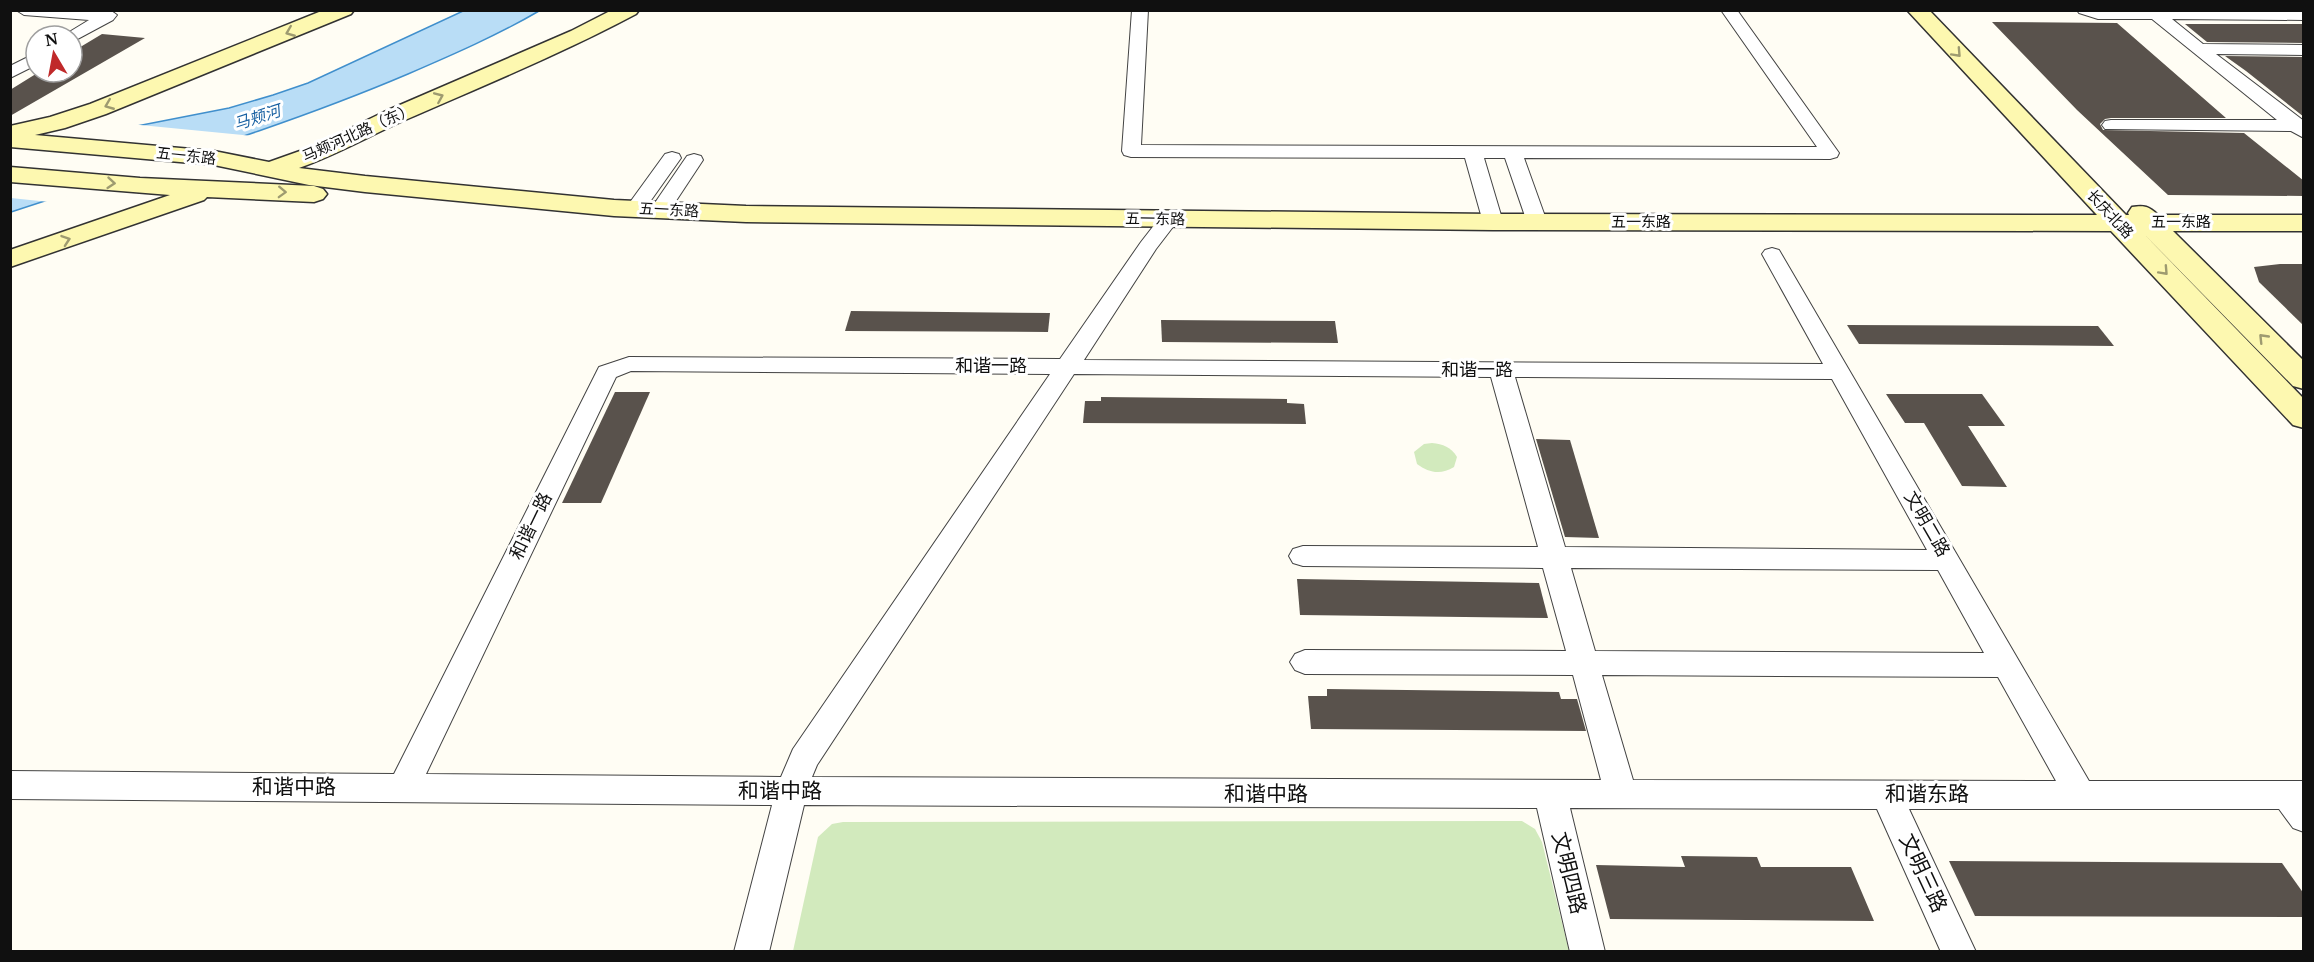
<svg xmlns="http://www.w3.org/2000/svg" width="2314" height="962" viewBox="0 0 2314 962" font-family="'Noto Serif','Noto Sans SC',serif">
<rect width="100%" height="100%" fill="#fffdf4"/>
<!-- green -->
<g fill="#d2eabd">
<path d="M1432,443C1443,444 1451,447 1457,457L1454,467C1441,475 1429,473 1417,464L1414,452L1424,444Z"/>
<path d="M1522,821L1535,829L1542,842L1569,951H793L818,837L832,824L843,822Z"/>
</g>
<!-- water -->
<path fill="#b9ddf6" stroke="#408fcc" stroke-width="1.5" d="M463,11H539C498,35 452,55 408,74C279,129 144,168 11,212V163L137,126L229,108L273,95L308,83Z"/>
<!-- pier -->
<path fill="#fffdf4" d="M130,124L253,136L49,202L11,198L10,160Z"/>
<!-- building -->
<g fill="#59524c">
<path d="M1992,22L2117,23L2226,118H2111L2105,119L2100,124L2103,130L2244,133L2304,181V196L2168,195L2077,110Z"/>
<path d="M2185,24H2304V43L2207,42Z"/>
<path d="M102,34L145,38L10,116V90L39,72H72V52Z"/>
<path d="M2225,56L2304,57V117L2246,71Z"/>
<path d="M2280,264H2304V326L2259,282L2254,267Z"/>
<path d="M851,311L1050,313L1048,332L845,331Z"/>
<path d="M1161,320L1335,321L1338,343L1162,342Z"/>
<path d="M1847,325L2098,326L2114,346L1859,344Z"/>
<path d="M615,392H650L601,503H562Z"/>
<path d="M1886,394H1982L2005,426H1968L2007,487L1962,486L1924,423H1905Z"/>
<path d="M1101,397L1287,399V403L1304,404L1306,424L1083,423L1085,401H1101Z"/>
<path d="M1536,439L1570,440L1599,538L1565,537Z"/>
<path d="M1297,579L1539,583L1548,618L1300,615Z"/>
<path d="M1327,689L1559,692L1561,699H1577L1586,731L1311,729L1308,696H1327Z"/>
<path d="M1681,856L1757,857L1761,867H1851L1874,921L1610,919L1596,865L1685,867Z"/>
<path d="M1949,861L2282,863L2304,894V917L1975,916Z"/>
</g>
<g fill="none" stroke-linecap="round" stroke-linejoin="round">
<defs>
<g id="street">
<path d="M16,10H110L117,15L113,20L72,42V36H64L66,34L89,20L24,15Z"/>
<path d="M1132,10H1148L1141,145L1817,147L1721,10H1737L1839,153L1837,157L1830,159L1524,158L1547,222L1544,226H1530L1527,222L1505,158H1484L1503,222L1500,226H1486L1483,222L1465,158L1131,157L1124,155L1122,151Z"/>
<path d="M2077,10H2304V20L2172,19L2203,44L2304,45V55L2216,54L2304,121V138L2291,131L2105,129L2102,125L2105,121L2111,120H2277L2152,19H2098L2079,13Z"/>
<path d="M36,53V65L10,78V66Z"/>
<path d="M672,152L679,154L681,158L642,213H628L625,209L628,205L665,154Z"/>
<path d="M694,154L701,156L703,160L670,210L667,214H653L650,210L687,156Z"/>
<path d="M1169,213L1176,215L1179,219L1156,249L1084,360L1823,364L1762,254L1765,250L1772,248L1779,250L2089,781H2304V832L2293,828L2279,809H1909L1976,952H1941L1877,809L1570,808L1605,952H1570L1537,808L804,805L769,952H734L772,805L10,799V771L394,774L599,367L629,357L1060,359L1141,242L1162,215ZM631,371L1050,374L793,749L781,777L426,774L616,377ZM1074,374L1491,377L1538,547L1303,546L1293,549L1289,556L1293,563L1303,566L1543,568L1566,651L1305,650L1295,654L1290,662L1295,670L1305,674L1573,675L1601,780L812,777L817,765ZM1515,377L1832,379L1927,550L1565,547ZM1571,568L1938,570L1984,653L1595,651ZM1602,675L1998,677L2056,781L1633,780Z"/>
</g>
<g id="secondary">
<path d="M324,10H354L351,14L106,114L65,128L35,135L214,151L269,162L314,146L386,111L571,31L612,10H639L636,14C563,53 487,84 412,117C374,133 339,154 299,168L365,176L614,200L746,206L1493,214L2097,215L1907,10H1929L2126,215H2129L2128,213L2132,207C2144,205 2149,206 2158,215H2304V231H2173L2304,361V389L2293,386L2141,231L2304,399V428L2293,425L2111,231L1493,230L746,222L614,216L365,192L309,185L214,165L10,147V126L50,117L90,104Z"/>
<path d="M10,167L140,178L314,186L323,189L327,194L323,199L314,202L207,197L204,200L10,267V250L170,195L10,182Z"/>
</g>
</defs>
<!-- street casing -->
<use href="#street" stroke="#434343" stroke-width="2"/>
<!-- secondary casing -->
<use href="#secondary" stroke="#323232" stroke-width="3"/>
<!-- street -->
<use href="#street" fill="#fff" fill-rule="evenodd"/>
<!-- secondary -->
<use href="#secondary" fill="#fdf8b0" fill-rule="evenodd"/>
</g>
<!-- one-way arrows -->
<defs><path id="oneway-chevron" d="M-2-3.5L2.5 0L-2 3.5" fill="none" stroke-width="1.6" stroke-linecap="round" stroke-linejoin="round" transform="scale(1.5)"/></defs>
<g stroke="#9e9b70">
<use href="#oneway-chevron" transform="translate(290 32) rotate(158)"/>
<use href="#oneway-chevron" transform="translate(1957 53) rotate(47)"/>
<use href="#oneway-chevron" transform="translate(439 97) rotate(-23)"/>
<use href="#oneway-chevron" transform="translate(109 105) rotate(158)"/>
<use href="#oneway-chevron" transform="translate(111 183) rotate(5)"/>
<use href="#oneway-chevron" transform="translate(282 192) rotate(2)"/>
<use href="#oneway-chevron" transform="translate(66 240) rotate(-19)"/>
<use href="#oneway-chevron" transform="translate(2164 271) rotate(47)"/>
<use href="#oneway-chevron" transform="translate(2263 338) rotate(-134)"/>
</g>
<g text-anchor="middle" stroke-width="6" stroke-linejoin="round" paint-order="stroke">
<!-- far-street labels -->
<g font-size="15" fill="#101010" stroke="#fff">
<text transform="translate(358 133) rotate(-24)" y="5">马颊河北路（东）</text>
<text transform="translate(186 156) rotate(6)" y="5">五一东路</text>
<text transform="translate(669 210) rotate(3)" y="5">五一东路</text>
<text transform="translate(2110 214) rotate(47)" y="5">长庆北路</text>
<text transform="translate(1155 219) rotate(1)" y="5">五一东路</text>
<text x="1641" y="227">五一东路</text>
<text x="2181" y="227">五一东路</text>
</g>
<!-- far-water labels -->
<g font-size="16" font-style="italic" fill="#1961a2" stroke="#fff">
<text transform="translate(257 117) rotate(-18)" y="6">马颊河</text>
</g>
<!-- street labels -->
<g font-size="18" fill="#101010" stroke="#fff">
<text x="991" y="372">和谐一路</text>
<text x="1477" y="376">和谐一路</text>
<text transform="translate(1927 524) rotate(60)" y="6">文明二路</text>
<text transform="translate(531 526) rotate(-64)" y="6">和谐一路</text>
</g>
<!-- near-street labels -->
<g font-size="21" fill="#101010" stroke="#fff">
<text x="294" y="794">和谐中路</text>
<text x="780" y="798">和谐中路</text>
<text x="1266" y="801">和谐中路</text>
<text x="1927" y="801">和谐东路</text>
<text transform="translate(1569 873) rotate(76)" y="7">文明四路</text>
<text transform="translate(1923 873) rotate(65)" y="7">文明三路</text>
</g>
</g>
<!-- border -->
<rect width="2314" height="962" fill="none" stroke="#101010" stroke-width="24"/>
<!-- north arrow -->
<g transform="translate(54 54) rotate(350)"><circle r="28" fill="#ffffff" stroke="#9f9f9f" stroke-width="1.5"/>
<path d="M0-4.5L10 22L0 15L-10 22Z" fill="#c0292a"/>
<text y="-9" font-size="16" font-weight="bold" text-anchor="middle" fill="#101010">N</text>
</g>
</svg>
